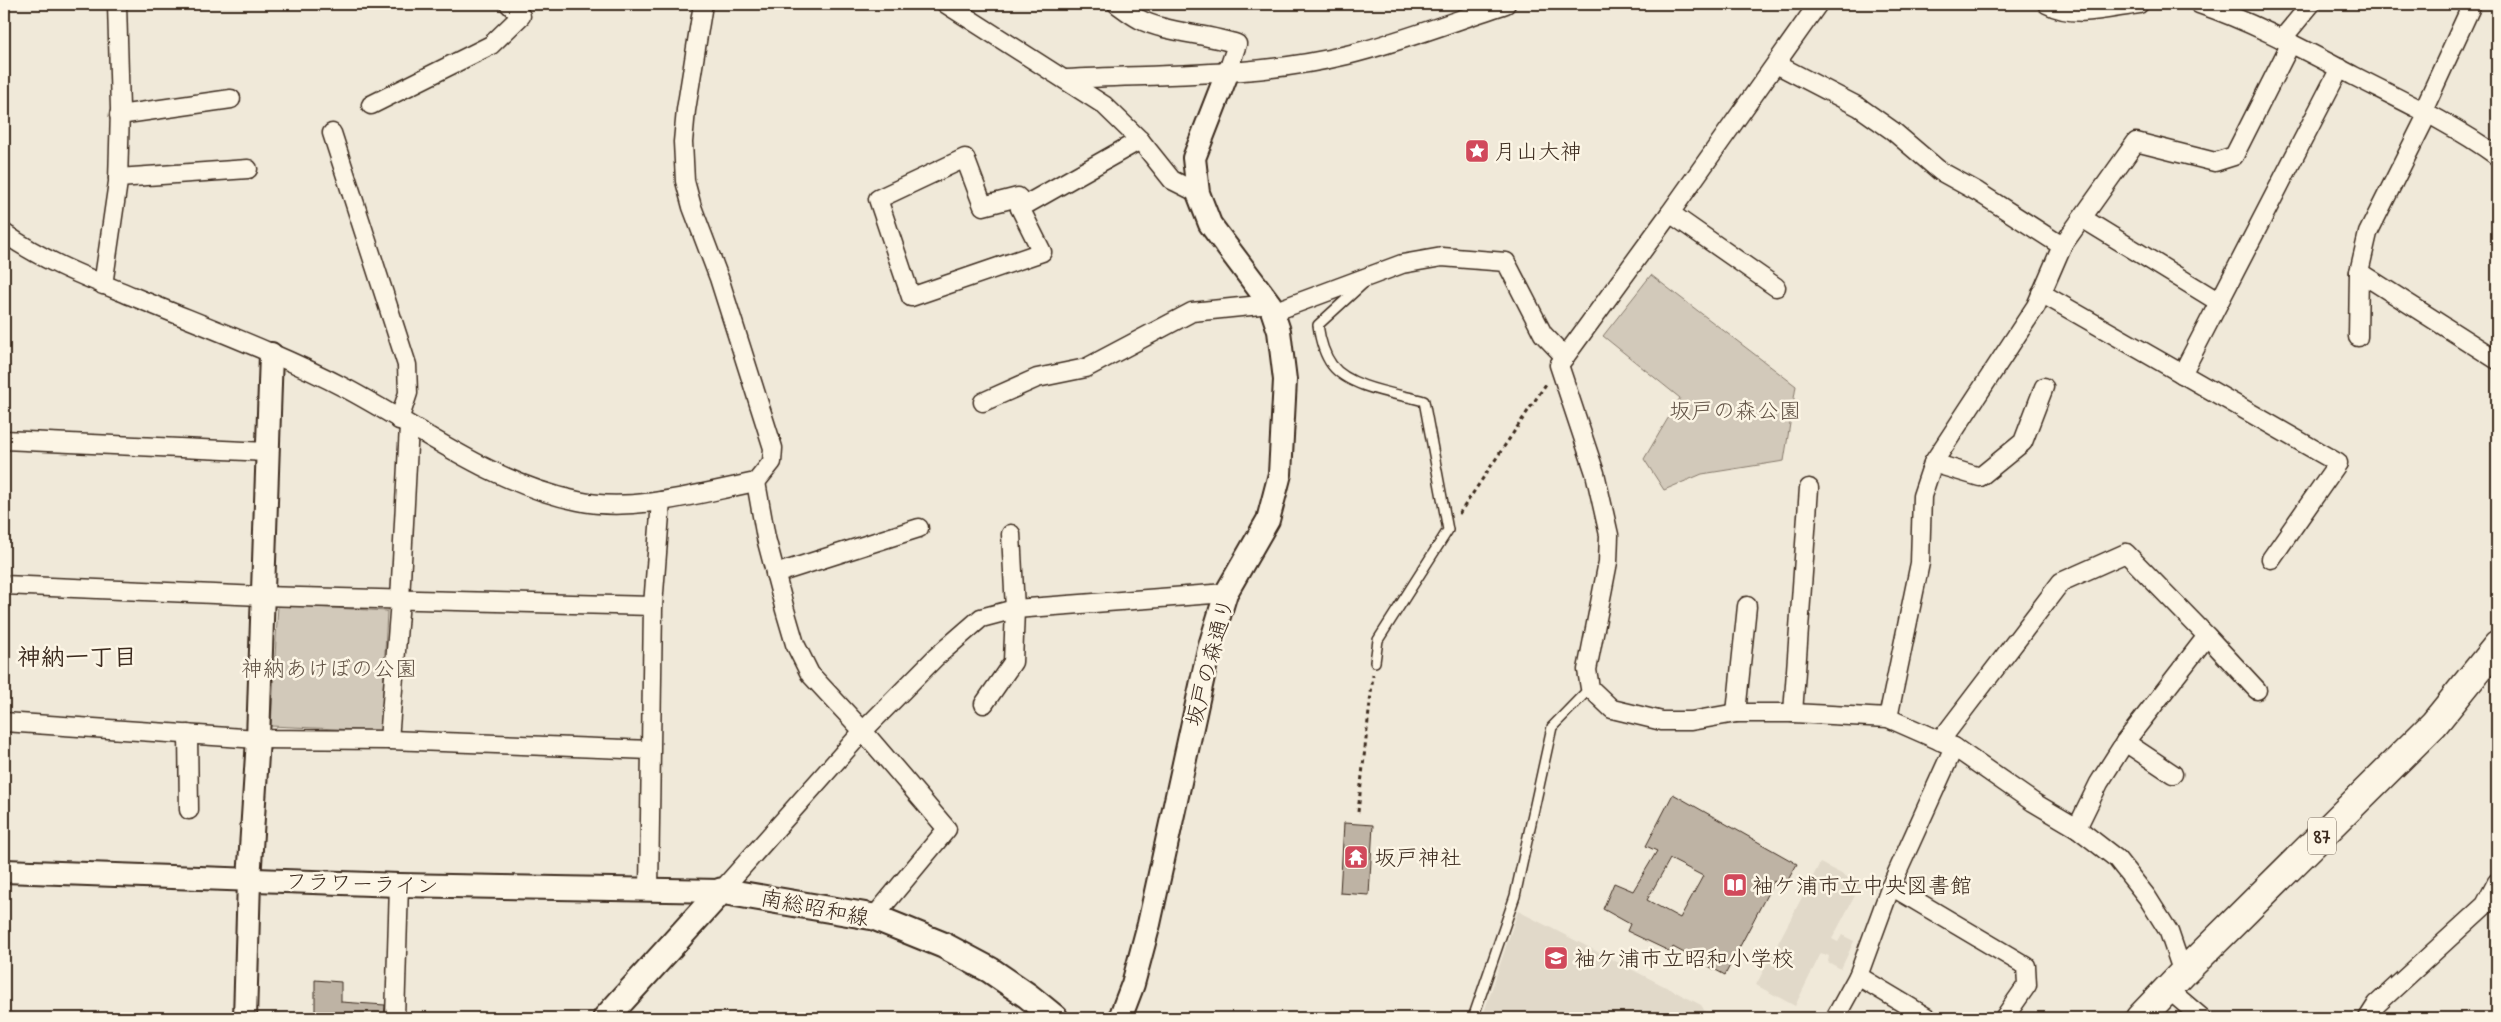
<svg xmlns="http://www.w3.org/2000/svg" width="2501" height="1022" viewBox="0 0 2501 1022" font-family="'Indie Flower','Klee One',sans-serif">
<rect width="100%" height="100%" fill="#f0e9d9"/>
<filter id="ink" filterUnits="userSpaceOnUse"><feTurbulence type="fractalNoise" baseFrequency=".02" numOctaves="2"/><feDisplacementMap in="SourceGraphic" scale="10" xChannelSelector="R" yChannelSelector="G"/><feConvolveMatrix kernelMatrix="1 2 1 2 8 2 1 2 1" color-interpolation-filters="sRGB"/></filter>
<g filter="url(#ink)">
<!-- built -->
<g fill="#e1d9c9">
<path d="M1820,863L1861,884L1832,939L1838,942L1842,935L1854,941L1841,969L1828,962L1829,956L1821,953L1795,1006L1756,985Z"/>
<path d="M1518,911L1701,1005L1709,1018H1482Z"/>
</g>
<!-- green -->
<g fill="#d2c9ba" stroke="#867a6c">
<path d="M1651,275L1796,386L1784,461L1702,474L1664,490L1644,459L1680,398L1603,336Z"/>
<path d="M278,605L387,611L381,731L271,726Z"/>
</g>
<!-- building -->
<g fill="#beb3a4" stroke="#3b2a1e" fill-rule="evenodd">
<path d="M1673,794L1797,864L1784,887L1774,881L1725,975L1673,947L1671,952L1627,931L1630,924L1603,909L1614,883L1633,891L1657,851L1646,846ZM1670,859L1703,876L1680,918L1647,900Z"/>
<path d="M1344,823L1373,825L1369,895L1340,893Z"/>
<path d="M315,980L341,982V1002L385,1005L384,1018H315Z"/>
</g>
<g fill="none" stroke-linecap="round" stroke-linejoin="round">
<defs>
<g id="service">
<path d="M1364,283L1318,325C1320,339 1323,353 1332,365C1349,388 1398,394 1424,401L1448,530L1378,640L1375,662"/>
<path d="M1473,1018L1515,896L1552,727L1590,688"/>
</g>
<g id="minor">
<path d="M946,4L1104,105L1140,140L1172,180L1198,193"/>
<path d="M1117,4C1124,9 1131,15 1139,19C1163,32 1208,34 1237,44L1228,71"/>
<path d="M2047,4C2075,19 2109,8 2139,4"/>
<path d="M2199,4C2253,22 2304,50 2354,76C2403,101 2453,124 2497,156"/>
<path d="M2282,39L2311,4"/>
<path d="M1776,64L1859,107L1893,131L1940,171L1978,192L2062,246"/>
<path d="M1067,79C1160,74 1257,77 1347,55C1401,42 1454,21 1506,4"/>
<path d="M371,105L491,45L521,16L509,4"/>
<path d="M2423,111L2470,9L2465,4"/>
<path d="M119,115L231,99"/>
<path d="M332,133L407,365L408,393L399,420"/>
<path d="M965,158L983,206L1018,197L1020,208L1042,252L911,297L878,199Z"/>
<path d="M118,178L248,169"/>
<path d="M1020,208L1140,140"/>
<path d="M1670,213L1559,365L1595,473L1609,535L1608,562L1587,670L1590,688L1612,709L1662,721H1691L1736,713H1793L1888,718L1954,747L2033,802L2077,828L2117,859L2147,897L2169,932L2183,973"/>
<path d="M2082,218L2219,302"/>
<path d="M4,233C43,261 88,278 132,296C204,326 278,353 347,389C422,429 493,484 578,501C633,513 701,493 756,482L772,462L773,448L719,278L692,207L685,181L683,142L686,110L703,4"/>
<path d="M2359,272L2497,360"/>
<path d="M103,285L118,182L120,109L117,4"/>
<path d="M1776,287L1670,213L1818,4"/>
<path d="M2041,293L2338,463L2271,559"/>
<path d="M1273,312L1402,264L1442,257L1506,262L1543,334L1565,357"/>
<path d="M2358,337L2359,272L2368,233L2428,113"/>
<path d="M2182,374L2340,68"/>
<path d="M983,402L1037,378L1086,368L1192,312L1270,304"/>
<path d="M4,440L267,452"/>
<path d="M1933,463L1980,477L2023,442L2044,387"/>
<path d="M756,482L766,538L785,610L795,644L810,674L863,731L947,829L874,917"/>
<path d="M775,574L919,528"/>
<path d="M4,585L261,596L653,606"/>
<path d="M984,704L1013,662L1015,609L1011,534"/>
<path d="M1736,713L1747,606"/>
<path d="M1793,713L1809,488"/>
<path d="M1888,718L1920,563L1922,496L1933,463L2036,306L2062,246L2136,142L2215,162L2234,156L2291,43"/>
<path d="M4,722L258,739L389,740L650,750"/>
<path d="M188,734L189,810"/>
<path d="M389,740L400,600L409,426"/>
<path d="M1940,741L2061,582L2126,553L2207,636L2257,690"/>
<path d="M2125,742L2173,774"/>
<path d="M2077,828L2099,783L2125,742L2207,636"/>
<path d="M1891,886L2026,966L2027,985L2004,1018"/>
<path d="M649,890L653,606L661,501"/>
<path d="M721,891L863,731L936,657L981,618L1015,609L1226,593"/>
<path d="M1858,976L1928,1018"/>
<path d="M2168,989L2202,1018"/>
<path d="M395,1018L399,885"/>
<path d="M1835,1018L1858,976L1891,886L1954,747"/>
<path d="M2368,1018L2377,1004L2485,905L2497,882"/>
</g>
<g id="tertiary">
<path d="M4,871L399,885L721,891"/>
<path d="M245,1018L249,880L258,739L271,354"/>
<path d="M1120,1018L1133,984L1149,924L1209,649L1226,593L1268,520L1280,474L1285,380L1279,331L1270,304L1210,224L1198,193L1194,158L1228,71"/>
</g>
<path id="secondary" d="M606,1018L721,891L874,917L943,945L990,970L1028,996L1055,1018"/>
<path id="primary" d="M2140,1018L2183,973L2434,724L2497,646"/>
</defs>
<!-- service casing -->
<use href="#service" stroke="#3b2a1e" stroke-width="12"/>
<!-- minor casing -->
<use href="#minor" stroke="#3b2a1e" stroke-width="21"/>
<!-- tertiary casing -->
<use href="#tertiary" stroke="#3b2a1e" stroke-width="26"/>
<!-- secondary casing -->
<use href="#secondary" stroke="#3b2a1e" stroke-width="29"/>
<!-- primary casing -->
<use href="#primary" stroke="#3b2a1e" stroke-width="31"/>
<!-- path -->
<g stroke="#3b2a1e" stroke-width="3" stroke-dasharray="4 4" stroke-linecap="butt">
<path d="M1459,514L1546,384"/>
<path d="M1358,812L1373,675"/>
</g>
<!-- service -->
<use href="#service" stroke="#fcf5e5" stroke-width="9"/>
<!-- minor -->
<use href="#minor" stroke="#fcf5e5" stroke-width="18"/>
<!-- tertiary -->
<use href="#tertiary" stroke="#fcf5e5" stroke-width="22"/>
<!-- secondary -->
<use href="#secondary" stroke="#fcf5e5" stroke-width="25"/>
<!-- primary -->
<use href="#primary" stroke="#fcf5e5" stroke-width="28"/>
</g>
</g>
<!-- icons -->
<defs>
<symbol id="sight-square" viewBox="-11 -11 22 22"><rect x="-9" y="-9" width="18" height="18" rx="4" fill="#d1495b" stroke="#fcf5e5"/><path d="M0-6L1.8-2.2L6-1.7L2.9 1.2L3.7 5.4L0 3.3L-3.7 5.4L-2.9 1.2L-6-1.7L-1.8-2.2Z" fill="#fff"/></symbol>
<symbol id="temple-square" viewBox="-11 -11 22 22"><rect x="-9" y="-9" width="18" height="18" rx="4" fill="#d1495b" stroke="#fcf5e5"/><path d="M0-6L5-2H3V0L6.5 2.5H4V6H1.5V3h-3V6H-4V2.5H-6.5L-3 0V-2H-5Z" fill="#fff"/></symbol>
<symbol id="library-square" viewBox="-11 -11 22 22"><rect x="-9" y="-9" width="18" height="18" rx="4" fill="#d1495b" stroke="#fcf5e5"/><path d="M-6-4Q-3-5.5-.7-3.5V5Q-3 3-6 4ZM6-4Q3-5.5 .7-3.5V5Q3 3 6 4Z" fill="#fff"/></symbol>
<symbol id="school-square" viewBox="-11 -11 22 22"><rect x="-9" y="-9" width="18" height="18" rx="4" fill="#d1495b" stroke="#fcf5e5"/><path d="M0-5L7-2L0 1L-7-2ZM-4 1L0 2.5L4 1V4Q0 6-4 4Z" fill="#fff"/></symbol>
</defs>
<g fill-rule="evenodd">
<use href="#sight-square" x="1463" y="137" width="28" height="28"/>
<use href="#temple-square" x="1342" y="843" width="28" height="28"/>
<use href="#library-square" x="1721" y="871" width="28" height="28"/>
<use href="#school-square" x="1542" y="944" width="28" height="28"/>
</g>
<g text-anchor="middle" stroke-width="5" stroke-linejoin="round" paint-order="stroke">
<!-- shield labels -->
<rect fill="#fcf5e5" stroke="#75675a" stroke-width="1" x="2308" y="817.5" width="28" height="37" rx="4"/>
<g font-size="21" font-weight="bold" fill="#3b2a1e">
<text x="2322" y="843">87</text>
</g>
<!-- poi labels -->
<g font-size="22" fill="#3b2a1e" stroke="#fcf5e5" text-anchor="start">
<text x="1494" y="159">月山大神</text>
<text x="1374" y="865">坂戸神社</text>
<text x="1752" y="893">袖ケ浦市立中央図書館</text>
<text x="1574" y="966">袖ケ浦市立昭和小学校</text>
</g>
<!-- park labels -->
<g font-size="22" fill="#615245" stroke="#fcf5e5">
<text x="1735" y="418">坂戸の森公園</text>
<text x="329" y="676">神納あけぼの公園</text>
</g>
<!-- street labels -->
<g font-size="22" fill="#3b2a1e" stroke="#fcf5e5">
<text transform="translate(1209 662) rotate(-75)" y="8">坂戸の森通り</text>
<text transform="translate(362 883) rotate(2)" y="8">フラワーライン</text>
<text transform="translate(815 907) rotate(11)" y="8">南総昭和線</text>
</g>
<!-- neighbourhood labels -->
<g font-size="24" font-weight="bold" fill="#3b2a1e" stroke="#fcf5e5">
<text x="77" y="665">神納一丁目</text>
</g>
</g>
<!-- margin -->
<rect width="2501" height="1022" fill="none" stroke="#fcf5e5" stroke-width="20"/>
<rect x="10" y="10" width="2481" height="1002" fill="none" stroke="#3b2a1e" stroke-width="2" filter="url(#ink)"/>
</svg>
